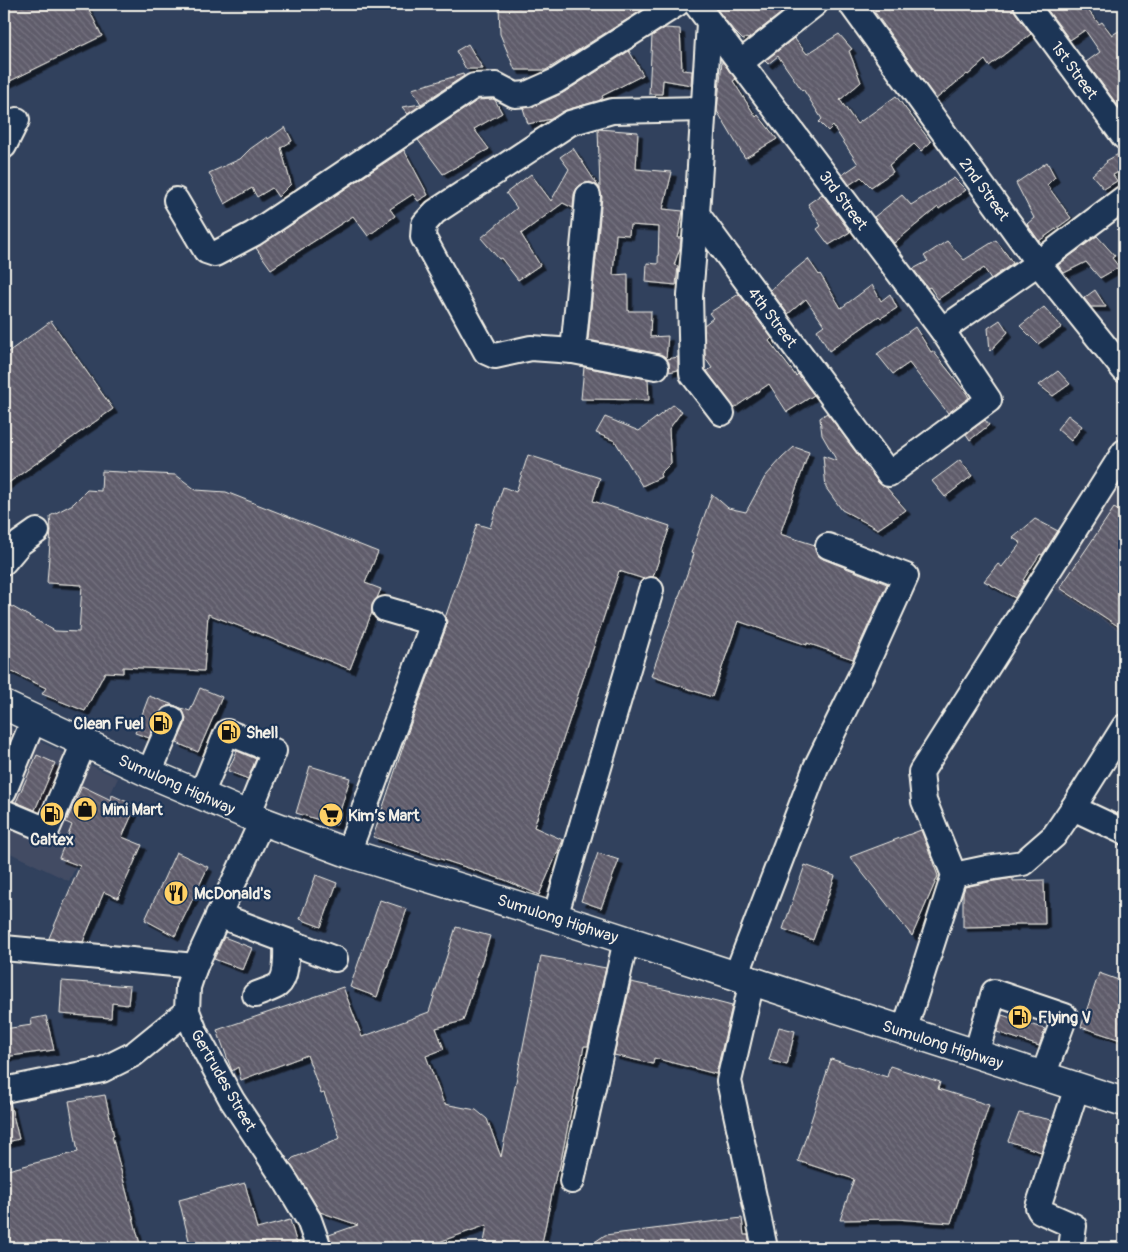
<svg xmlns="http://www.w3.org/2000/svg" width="1128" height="1252" viewBox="0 0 1128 1252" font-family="Pangolin,sans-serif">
<defs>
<pattern id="building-back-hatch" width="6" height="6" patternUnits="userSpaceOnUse" patternTransform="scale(1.25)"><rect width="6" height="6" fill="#5f5c6b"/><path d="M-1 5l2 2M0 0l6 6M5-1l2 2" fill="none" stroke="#777480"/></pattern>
<filter id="shadow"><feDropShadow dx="4.5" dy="4.5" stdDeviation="0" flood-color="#0009"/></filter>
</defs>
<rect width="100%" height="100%" fill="#31415d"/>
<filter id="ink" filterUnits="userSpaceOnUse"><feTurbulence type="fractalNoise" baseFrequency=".02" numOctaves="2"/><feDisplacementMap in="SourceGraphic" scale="10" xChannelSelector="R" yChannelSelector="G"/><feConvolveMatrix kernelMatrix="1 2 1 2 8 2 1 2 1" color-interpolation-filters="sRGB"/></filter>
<g filter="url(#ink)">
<!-- built -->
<g fill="#434c64">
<path d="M1124,469V634L1048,584Z"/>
<path d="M4,725L118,778L69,881L4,850Z"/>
</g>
<!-- building -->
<g fill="url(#building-back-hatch)" stroke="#f4f1e8" filter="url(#shadow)">
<path d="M4,4H86L102,36L4,84Z"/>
<path d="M499,4H652L546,70H515L500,34Z"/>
<path d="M713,4H793L748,39L746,38L743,40L733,30Z"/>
<path d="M869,4H1013L1015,12L1031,34L989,66L985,60L968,75L967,74L936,99Z"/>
<path d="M1043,4H1083L1099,24L1102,22L1112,35L1124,28V114L1086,62L1100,52L1085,30L1070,40Z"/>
<path d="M665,28L680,29L682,70L692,71L691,85L663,80L662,94H649L652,36Z"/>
<path d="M839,34L852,49L849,51L861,82L840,100L857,124L896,96L931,142L921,151L914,144L889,165L893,172L871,187L861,177L849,185L842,175L858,164L833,126L828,131L819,122L822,119L803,89L802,90L778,56L768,64L765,61L794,38L807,54Z"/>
<path d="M468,44L483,69H466L456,51Z"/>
<path d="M629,51L643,75L602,96L603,98L598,101L566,110L551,119L528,124L523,108L533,107L563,93Z"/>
<path d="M722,61L736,79L733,81L756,117L758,115L777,139L745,158L717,111Z"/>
<path d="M463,74L464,76L421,104L412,89Z"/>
<path d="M493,99L495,100L502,113L474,129L489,149L443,174L418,140L478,100Z"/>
<path d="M423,104L408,114L402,107L421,104Z"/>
<path d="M285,127L292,141L281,148L291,184L278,197L272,188L257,197L252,188L225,204L209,173L240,159L250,149L267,137L268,139Z"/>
<path d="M598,129L638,132L636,169L672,172L663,209L683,211L678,238H681L680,248L674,265L678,266L676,285L646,282L647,263L658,264L659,227L630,225L629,235L616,234L613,275L628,274V311H651L650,337L668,336L666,358L659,354L588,340L602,197L600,189Z"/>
<path d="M573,148L600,189L596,185L590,182L582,184L577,188L574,194L573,208L563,203L521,234L540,265L518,280L501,258L499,259L481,238L517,208L506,193L531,174L551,201L569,169L560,157Z"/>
<path d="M404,150L428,195L418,201L413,194L390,209L395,216L368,236L353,216L271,269L256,248Z"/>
<path d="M1124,151V169L1113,175L1117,181L1104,189L1092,175L1107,162L1106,161Z"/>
<path d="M1047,162L1055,177L1047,185L1071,218L1039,241L1027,224L1034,218L1016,183Z"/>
<path d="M954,178L966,190L939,209L938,207L894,243L874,217L902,195L911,205Z"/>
<path d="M822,194L850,232L829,245L817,229L821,226L808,204Z"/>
<path d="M1097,236L1115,256L1112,258L1119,267L1100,278L1086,262L1064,273L1058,265Z"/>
<path d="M996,240L1013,263L991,279L984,268L938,299L930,287L928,288L913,269L928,261L924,256L947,241L964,260Z"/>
<path d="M808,259L819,275L820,274L841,308L872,285L881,301L890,294L897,308L881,318L879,316L829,351L817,330L824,325L806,299L788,314L770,290Z"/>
<path d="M1095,290L1106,307H1091L1084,298Z"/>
<path d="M739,294L772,338L769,341L796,376L798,374L814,395L787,412L769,384L734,408L707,371L712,368L705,358L704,325L713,318L709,313Z"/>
<path d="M1044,307L1062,327L1038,344L1020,326Z"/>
<path d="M1000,320L1008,332L990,351L988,328Z"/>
<path d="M51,321L113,409L4,486V355Z"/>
<path d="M915,327L931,352L933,351L967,394L969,398L948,413L909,363L893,374L877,354Z"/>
<path d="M678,357V370L669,372V363L667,359Z"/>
<path d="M584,367L648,379L649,400L581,399Z"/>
<path d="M1058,371L1070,384L1053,396L1039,385Z"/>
<path d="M673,405L682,411L669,429L671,463L660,474L661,477L642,486L615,441L596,433L605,417L639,431Z"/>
<path d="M827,413L878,482L883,486L886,487L906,510L878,529L842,510L826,488L823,456L837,461L822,435L820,418Z"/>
<path d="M1068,415L1082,426L1071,441L1057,429Z"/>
<path d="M985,420L989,425L970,440L966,434Z"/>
<path d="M794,447L809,452L780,534L815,545V549L817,554L823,559L887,584L853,659L807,643V645L738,621L712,697L651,676L694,554L691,553L712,494L728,508L746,512L765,477L782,458Z"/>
<path d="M528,455L600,478L593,501L670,526L653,577H648L644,579L619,571L534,827L563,840L539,895L505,880L373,837L410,726L446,628L447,621L445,618L477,524L490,528L503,487L516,492Z"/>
<path d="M960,460L972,476L945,497L932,481Z"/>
<path d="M102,471L176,475L196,490L226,492L378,552L365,583L381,589L377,598L372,605V612L350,669L208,614L204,671L123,667V673L105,672L85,711L42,694L46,688L4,668V602L55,631L79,632L82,585L47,583L51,530L50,516L73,504L87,490L101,491Z"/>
<path d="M1114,508L1124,514V630L1060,588Z"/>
<path d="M1035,519L1058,531L1042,555L1040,554L1023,580L1025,581L1022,586L1015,598L984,581L998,564L1002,567L1021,543L1013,538Z"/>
<path d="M200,688L222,697L198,752L177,743L185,724L186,718L183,711L178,707L190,711Z"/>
<path d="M149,696L176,706L170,705L163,708L159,714L149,738L135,733Z"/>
<path d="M237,751L256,759L248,779L228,771Z"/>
<path d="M37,755L55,763L35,810L16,802Z"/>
<path d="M310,766L350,778L336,825L296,813Z"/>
<path d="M82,786L111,800L112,795L136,806L122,837L142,845L118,898L104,892L83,942L52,939L49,938L80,866L59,858L72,825L66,822Z"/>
<path d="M921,830L938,876L912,936L850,857Z"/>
<path d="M176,852L208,867L175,936L145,920Z"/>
<path d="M598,853L619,860L601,908L581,901Z"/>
<path d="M805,865L835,876L813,940L783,929Z"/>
<path d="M316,875L337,883L321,927L300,919Z"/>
<path d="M1013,878V881L1044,880L1045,924H1014V926L963,927V893L965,887L989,882Z"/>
<path d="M380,900L407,909L377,997L350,987Z"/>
<path d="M456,927L490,936L463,1021L436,1028L444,1049L426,1056L444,1104L476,1110L487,1119L501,1157L541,956L606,968L588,1046H584L559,1170H557L541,1248H509L484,1243L487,1225L422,1248H332L329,1235L358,1225L320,1212L289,1162L293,1158L335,1141V1140L340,1138L324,1093L321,1094L307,1055L241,1080L238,1067L232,1071L217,1030L343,987L362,1037L429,1012Z"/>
<path d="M224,937L252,948L243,970L214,959Z"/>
<path d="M1099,973L1124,982V1041L1081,1027Z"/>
<path d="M62,981L130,986L128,1005L112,1003L111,1018L60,1014Z"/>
<path d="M631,982L686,994L732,1006L716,1074L654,1058L653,1064L614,1055Z"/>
<path d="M1002,1015L1045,1029L1039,1046L997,1032Z"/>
<path d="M46,1016L54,1050L4,1057V1029L32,1025L31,1019Z"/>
<path d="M779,1027L795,1031L787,1065L769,1060Z"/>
<path d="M831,1059L887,1077L890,1066L940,1082L938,1089L989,1105L951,1223L896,1219L840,1220L854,1179L798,1161Z"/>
<path d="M105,1095L114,1136H112L141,1248H4V1171L78,1152L69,1101Z"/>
<path d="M4,1103H10L19,1139L4,1143Z"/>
<path d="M1019,1113L1052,1120L1041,1152L1008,1141Z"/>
<path d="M245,1183L257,1229L290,1220L298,1248H191L179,1200Z"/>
<path d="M742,1218L744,1235H748L751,1248H586L605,1235Z"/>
</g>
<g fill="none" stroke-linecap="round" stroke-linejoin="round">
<defs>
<g id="minor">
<path d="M696,4L942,330L989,400L889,474L697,214"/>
<path d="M851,4L1038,263L1124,370"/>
<path d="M1026,4L1124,137"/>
<path d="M709,23L697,214L690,296L692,374L722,413"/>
<path d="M740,63L815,4"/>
<path d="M4,146L17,120"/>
<path d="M176,200L206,251L215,254L253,234L474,86L496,85L515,95L527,94L556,81L677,4"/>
<path d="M942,330L1038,263L1124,198"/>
<path d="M573,351L588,196"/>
<path d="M656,367L573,351L531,348L495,356L486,352L423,237L424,224L435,212L570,123L612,111L703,109"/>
<path d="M4,562L20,543L37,531"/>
<path d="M149,773L172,719"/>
<path d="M4,791L34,719"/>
<path d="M201,795L227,732L274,751L248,815"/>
<path d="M1073,808L1124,832"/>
<path d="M4,812L47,830L84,743"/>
<path d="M262,821L195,966L188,987L187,1011L196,1034L232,1100L287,1183L309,1220L319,1248"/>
<path d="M348,853L433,623L385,609"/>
<path d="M954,875L987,868L1023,863L1054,836L1073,808L1124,727"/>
<path d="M218,915L335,959"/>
<path d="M555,917L651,590"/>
<path d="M4,948L195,966"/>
<path d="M736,976L816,767L864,669L906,576L828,546"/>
<path d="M752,981L729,1081L765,1248"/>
<path d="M255,995C261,992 273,989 278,985C288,977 286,953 286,941"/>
<path d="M904,1031L954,875L924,801L921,772L1124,452"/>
<path d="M976,1054L994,992L1065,1016L1043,1076"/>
<path d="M4,1090L102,1070L134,1054L187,1011"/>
<path d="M572,1181L626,940"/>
<path d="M1071,1248L1074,1226L1040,1211L1038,1207L1077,1087"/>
</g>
<path id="major" d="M4,705L149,773L182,787L262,821L348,853L555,917L1124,1102"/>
</defs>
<!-- minor casing -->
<use href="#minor" stroke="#f4f1e8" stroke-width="28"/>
<!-- major casing -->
<use href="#major" stroke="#f4f1e8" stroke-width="31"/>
<!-- minor -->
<use href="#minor" stroke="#1d3557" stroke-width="24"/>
<!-- major -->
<use href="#major" stroke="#1d3557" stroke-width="28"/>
</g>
</g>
<!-- icons -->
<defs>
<symbol id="fuel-disc" viewBox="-11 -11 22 22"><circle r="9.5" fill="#ffd166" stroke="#1d3557"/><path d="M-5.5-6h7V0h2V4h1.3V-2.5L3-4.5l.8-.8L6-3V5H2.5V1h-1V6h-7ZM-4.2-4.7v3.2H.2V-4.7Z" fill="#111"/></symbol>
<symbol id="shop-disc" viewBox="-11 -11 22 22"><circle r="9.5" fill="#ffd166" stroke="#1d3557"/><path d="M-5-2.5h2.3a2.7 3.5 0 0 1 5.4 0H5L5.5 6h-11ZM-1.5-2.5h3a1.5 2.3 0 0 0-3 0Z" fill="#111"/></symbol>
<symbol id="supermarket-disc" viewBox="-11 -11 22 22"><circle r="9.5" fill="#ffd166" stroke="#1d3557"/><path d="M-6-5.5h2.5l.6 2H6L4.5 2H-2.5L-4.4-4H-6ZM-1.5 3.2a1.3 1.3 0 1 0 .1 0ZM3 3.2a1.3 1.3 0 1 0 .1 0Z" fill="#111"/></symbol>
<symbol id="restaurant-disc" viewBox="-11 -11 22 22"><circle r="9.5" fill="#ffd166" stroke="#1d3557"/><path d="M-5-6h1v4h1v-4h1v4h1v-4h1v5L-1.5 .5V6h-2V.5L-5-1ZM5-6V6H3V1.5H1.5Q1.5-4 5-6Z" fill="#111"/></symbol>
</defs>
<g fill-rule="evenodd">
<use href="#fuel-disc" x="147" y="709" width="28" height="28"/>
<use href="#fuel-disc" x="215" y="718" width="28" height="28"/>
<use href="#shop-disc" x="71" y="795" width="28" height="28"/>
<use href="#fuel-disc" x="38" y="800" width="28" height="28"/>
<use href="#supermarket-disc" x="317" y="801" width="28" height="28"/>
<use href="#restaurant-disc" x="162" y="879" width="28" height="28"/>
<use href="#fuel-disc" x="1006" y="1003" width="28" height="28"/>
</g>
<g text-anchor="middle" stroke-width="4.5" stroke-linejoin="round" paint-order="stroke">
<!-- street labels -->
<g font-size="16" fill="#f4f1e8" stroke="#1d3557">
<text transform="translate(1075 70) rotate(54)" y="6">1st Street</text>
<text transform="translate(985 189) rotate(54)" y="6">2nd Street</text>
<text transform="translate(844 200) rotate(53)" y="6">3rd Street</text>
<text transform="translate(773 317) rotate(53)" y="6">4th Street</text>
<text transform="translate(177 784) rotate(24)" y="6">Sumulong Highway</text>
<text transform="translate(558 918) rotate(18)" y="6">Sumulong Highway</text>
<text transform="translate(943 1044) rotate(18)" y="6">Sumulong Highway</text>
<text transform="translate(224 1080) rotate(60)" y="6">Gertrudes Street</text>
</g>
<!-- poi labels -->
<g font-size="16" font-weight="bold" fill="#f4f1e8" stroke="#1d3557" text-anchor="start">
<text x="144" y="729" text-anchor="end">Clean Fuel</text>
<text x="246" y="738">Shell</text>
<text x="102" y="815">Mini Mart</text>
<text x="348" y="821">Kim’s Mart</text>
<text x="52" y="845" text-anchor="middle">Caltex</text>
<text x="194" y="899">McDonald's</text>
<text x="1038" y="1023">Flying V</text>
</g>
</g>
<!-- margin -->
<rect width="1128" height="1252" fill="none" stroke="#1d3557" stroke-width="20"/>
<rect x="10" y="10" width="1108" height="1232" fill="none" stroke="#f4f1e8" stroke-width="2" filter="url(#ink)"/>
</svg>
